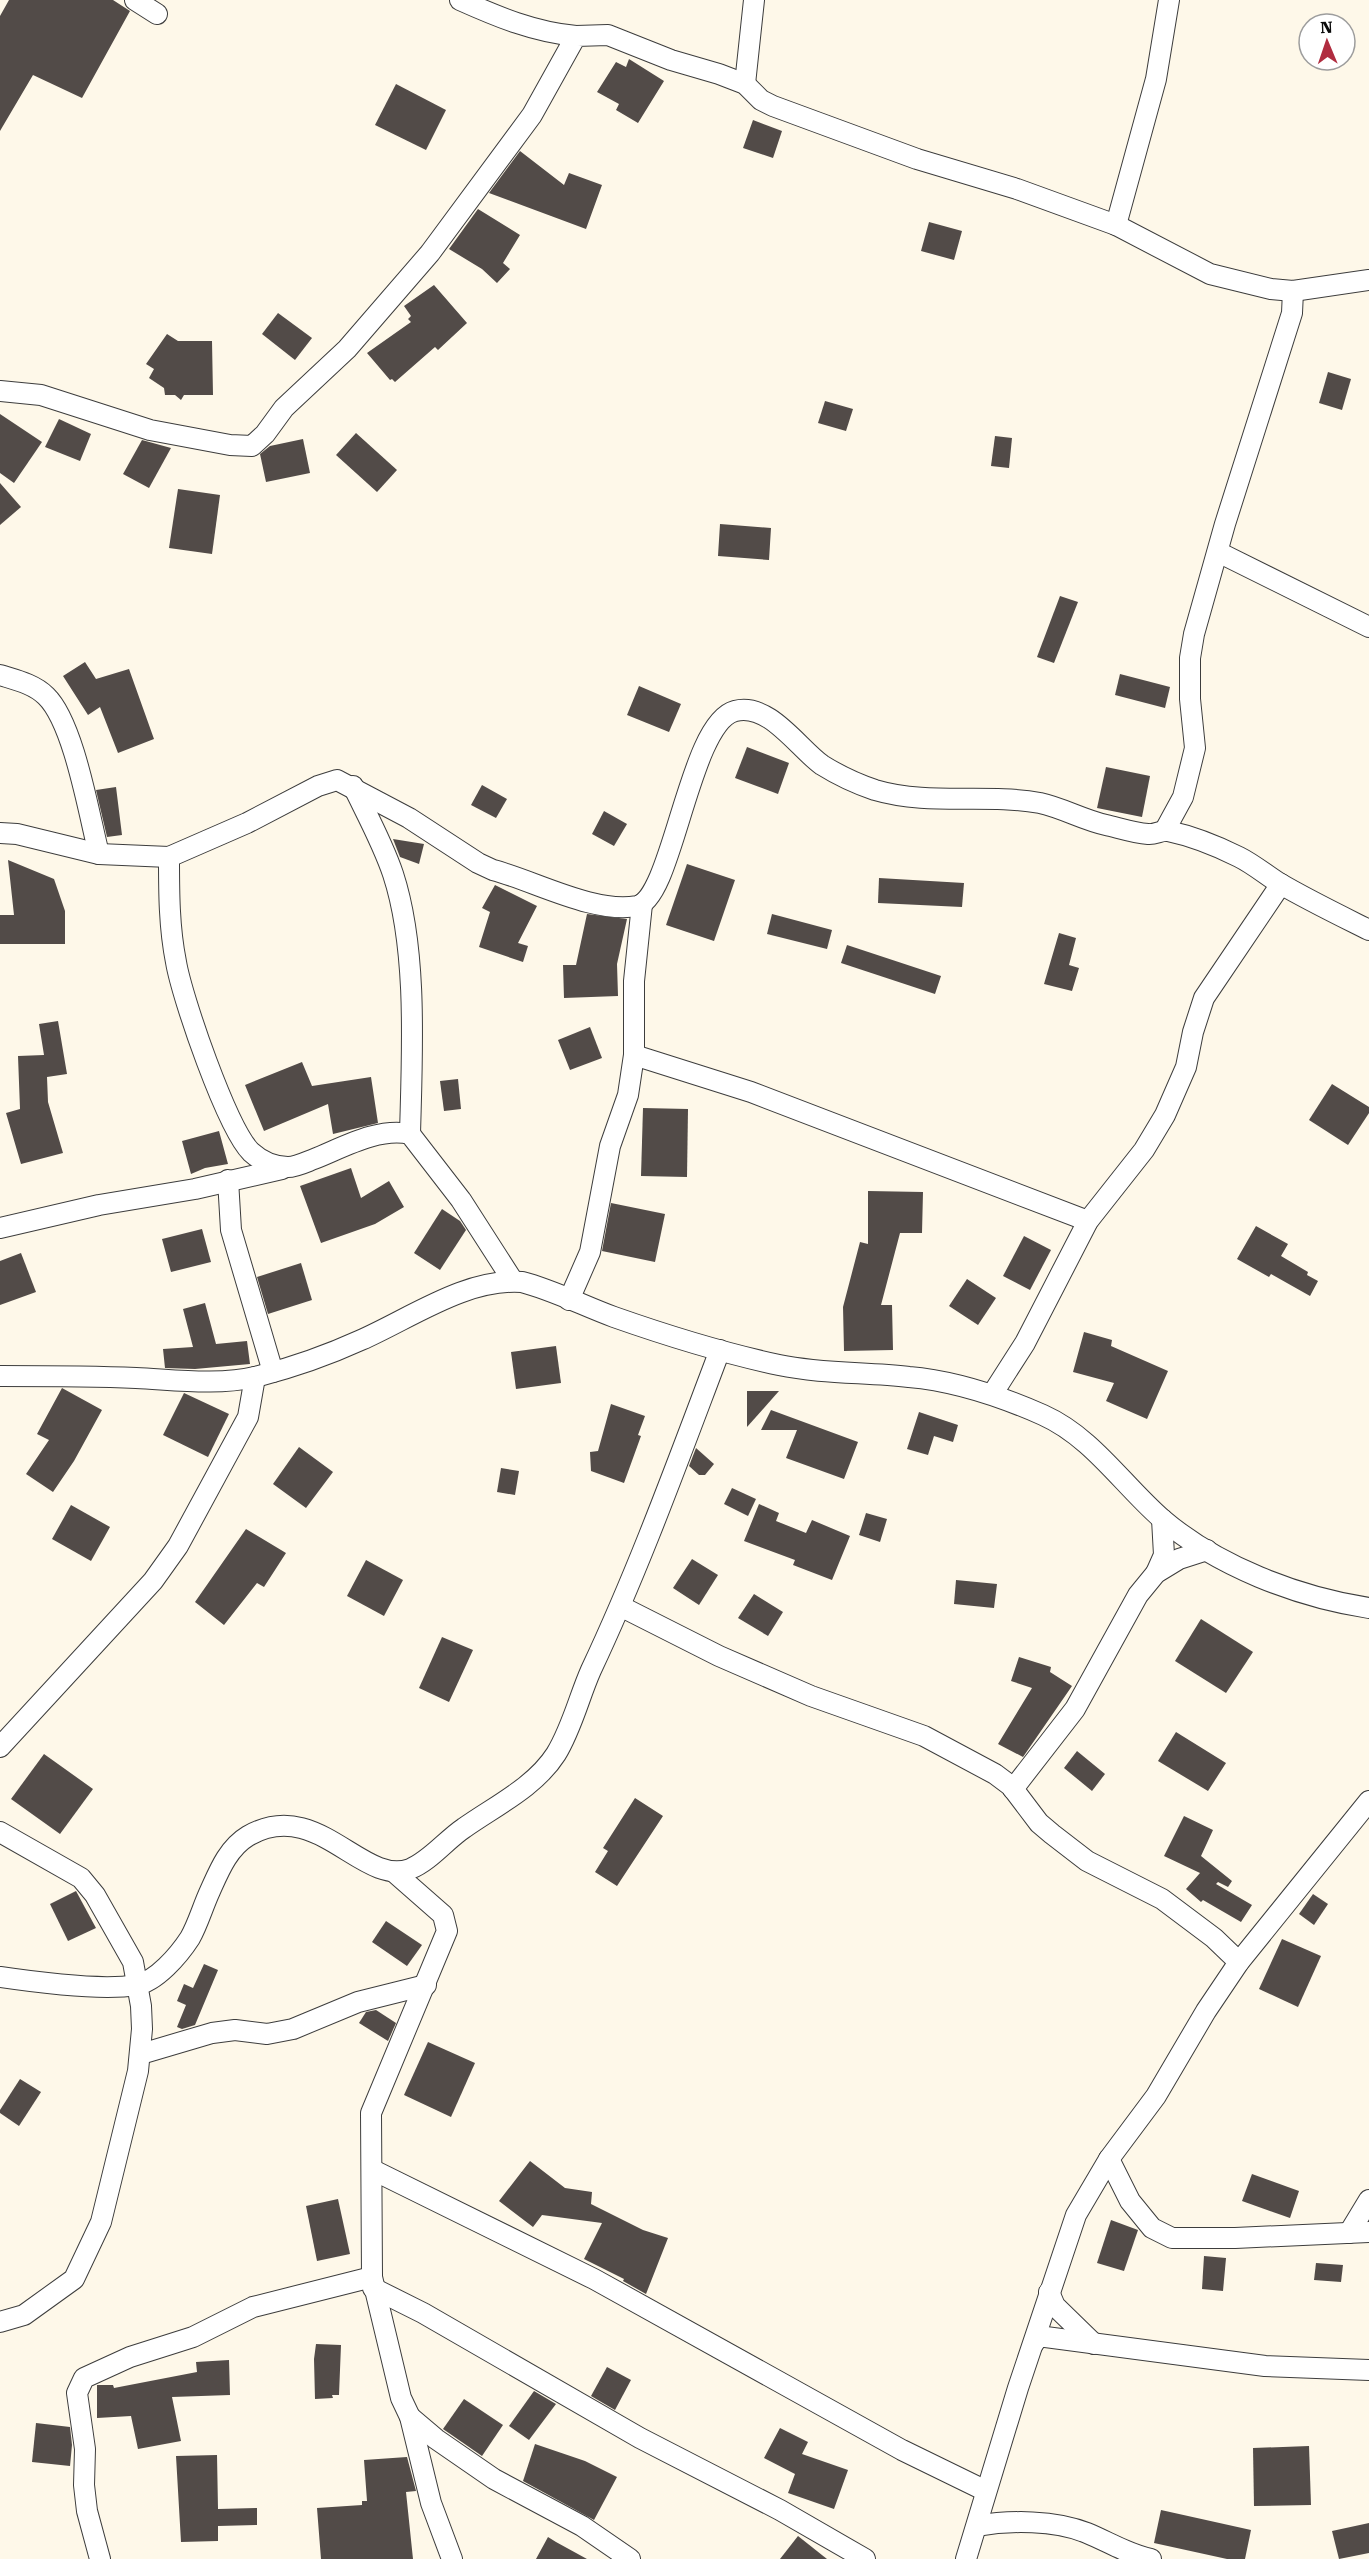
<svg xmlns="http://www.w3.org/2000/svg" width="1369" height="2559" viewBox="0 0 1369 2559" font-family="'Roboto Serif',serif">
<rect width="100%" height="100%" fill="#fef8e9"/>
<!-- building -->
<g fill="#524b48">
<path d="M9,0H113L130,11L82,98L33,75L0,131V16Z"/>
<path d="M629,59L664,81L638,123L616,110L619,104L597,92L616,62L626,67Z"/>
<path d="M396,84L446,110L426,150L375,125Z"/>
<path d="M753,120L782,131L773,158L743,148Z"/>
<path d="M520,151L564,185L569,173L602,185L586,229L489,193Z"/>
<path d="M478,209L520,235L503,263L510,269L497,283L482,269L449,249Z"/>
<path d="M929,222L962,231L954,260L921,251Z"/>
<path d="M434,285L467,323L438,350L435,347L395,382L392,379L390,380L367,353L411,322L408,319L411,316L404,306Z"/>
<path d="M278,313L312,338L295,360L262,334Z"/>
<path d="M167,334L178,341H212L213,395H184L181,400L175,395H165L164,388L149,378L154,369L146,364Z"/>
<path d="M1328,372L1351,379L1342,410L1319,403Z"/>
<path d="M825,401L853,409L846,431L818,423Z"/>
<path d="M0,414L42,442L14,483L0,473Z"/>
<path d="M59,419L91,434L80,461L45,447Z"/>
<path d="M356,433L397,470L377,492L336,455Z"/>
<path d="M995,436L1012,438L1009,468L991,466Z"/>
<path d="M303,439L310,473L266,482L260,454L270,446Z"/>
<path d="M142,440L171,448L149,488L123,474Z"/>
<path d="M0,483L21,507L0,525Z"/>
<path d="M178,489L220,495L212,554L169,548Z"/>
<path d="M720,524L771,528L769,560L718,556Z"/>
<path d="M1060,596L1078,602L1054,663L1037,657Z"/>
<path d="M85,662L96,679L129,669L154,739L118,753L100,707L88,715L63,676Z"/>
<path d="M1120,674L1170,687L1165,708L1115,695Z"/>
<path d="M639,686L681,704L669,732L627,715Z"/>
<path d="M747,747L789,763L778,794L735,778Z"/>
<path d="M1106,767L1150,776L1142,817L1097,808Z"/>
<path d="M482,785L507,799L496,818L471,805Z"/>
<path d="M116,787L122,835L107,837L96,790Z"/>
<path d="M604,811L627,824L614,846L592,834Z"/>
<path d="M393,839L424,844L419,864L400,857Z"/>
<path d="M8,860L54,879L65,911V944H0V915H14Z"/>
<path d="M687,864L735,880L714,941L666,925Z"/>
<path d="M879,878L964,883L962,907L878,903Z"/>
<path d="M495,885L537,906L518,943L528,946L523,962L479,947L490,912L482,908Z"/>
<path d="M587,914L627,919L617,964L618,996L564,998L563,965H576Z"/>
<path d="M772,914L832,930L827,949L767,934Z"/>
<path d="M1059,933L1076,938L1069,965L1079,968L1072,991L1044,984Z"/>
<path d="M847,945L941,976L935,994L841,963Z"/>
<path d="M58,1021L67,1074L47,1077L48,1102L63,1153L21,1164L6,1113L20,1109L18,1056L44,1055L39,1024Z"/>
<path d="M590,1027L602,1058L570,1070L558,1040Z"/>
<path d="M302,1062L312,1086L371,1077L378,1123L333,1134L328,1104L264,1131L245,1085Z"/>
<path d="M458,1079L461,1109L444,1111L440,1081Z"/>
<path d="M1332,1084L1369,1107V1113L1348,1145L1309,1120Z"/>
<path d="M643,1108L688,1109L687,1177L641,1176Z"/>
<path d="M219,1131L228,1164L205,1168L191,1174L182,1141Z"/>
<path d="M351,1168L361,1198L389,1181L404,1207L375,1224L321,1243L300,1186Z"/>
<path d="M868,1191L923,1192L922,1233H900L881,1305H892L893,1350L844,1351L843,1307L860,1242L868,1244Z"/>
<path d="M611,1203L665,1214L655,1262L602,1251Z"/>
<path d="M442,1209L460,1221L466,1230L440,1270L414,1253Z"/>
<path d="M1256,1226L1288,1244L1281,1256L1308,1272L1307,1275L1318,1281L1310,1296L1271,1274L1269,1277L1237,1259Z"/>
<path d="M202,1229L211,1262L171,1272L162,1239Z"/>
<path d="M1024,1236L1051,1250L1030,1290L1003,1276Z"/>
<path d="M21,1253L36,1292L0,1305V1261Z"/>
<path d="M301,1263L312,1300L268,1314L257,1277Z"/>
<path d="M967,1279L996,1298L978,1325L949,1306Z"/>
<path d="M205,1303L216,1344L247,1341L250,1364L195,1369L165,1368L163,1349L193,1347L183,1309Z"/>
<path d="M1084,1332L1112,1340L1111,1346L1168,1371L1147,1419L1106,1401L1114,1383L1073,1372Z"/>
<path d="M556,1346L561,1383L516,1389L511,1352Z"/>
<path d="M62,1388L102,1410L74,1461L53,1492L26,1474L49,1440L37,1434Z"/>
<path d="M747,1391H779L747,1427Z"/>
<path d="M184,1393L229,1414L208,1457L163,1435Z"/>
<path d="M611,1404L645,1416L638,1435L641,1436L624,1483L591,1471L590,1452L598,1451Z"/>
<path d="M771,1410L858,1442L844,1479L786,1458L797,1430H761Z"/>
<path d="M919,1412L958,1425L953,1442L934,1436L928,1455L907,1449Z"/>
<path d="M299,1447L333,1472L306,1508L273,1484Z"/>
<path d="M696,1448L714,1464L705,1475H699L689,1466Z"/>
<path d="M501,1468L519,1471L515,1495L497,1492Z"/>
<path d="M732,1488L756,1499L748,1516L724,1504Z"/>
<path d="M759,1504L779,1513L776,1521L806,1533L812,1520L850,1536L832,1580L793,1565L795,1560L744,1541Z"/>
<path d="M71,1505L110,1527L91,1561L52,1539Z"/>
<path d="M866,1513L887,1519L880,1542L859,1535Z"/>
<path d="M246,1529L286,1553L264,1587L257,1583L224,1625L195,1602Z"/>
<path d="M692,1559L718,1575L699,1605L673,1588Z"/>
<path d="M366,1560L403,1580L384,1616L347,1596Z"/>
<path d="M956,1580L997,1584L994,1608L954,1604Z"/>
<path d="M754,1594L783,1612L768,1636L738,1618Z"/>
<path d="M1201,1619L1253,1652L1226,1693L1175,1661Z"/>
<path d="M442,1637L473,1650L449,1702L419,1688Z"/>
<path d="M1019,1657L1051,1667L1050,1672L1072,1686L1023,1757L998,1744L1032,1688L1011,1681Z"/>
<path d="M1176,1732L1226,1763L1208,1791L1158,1761Z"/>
<path d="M1077,1751L1105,1774L1092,1791L1064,1768Z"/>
<path d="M44,1754L93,1789L60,1834L11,1799Z"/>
<path d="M635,1798L663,1816L617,1886L595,1872L608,1851L603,1848Z"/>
<path d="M1184,1816L1213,1830L1201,1856L1232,1881L1228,1887L1218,1882L1216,1884L1252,1905L1241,1922L1203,1900L1201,1902L1186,1889L1200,1873L1164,1856Z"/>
<path d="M76,1891L96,1928L68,1941L50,1904Z"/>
<path d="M1313,1894L1328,1904L1314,1925L1299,1914Z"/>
<path d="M386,1921L422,1945L407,1966L372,1942Z"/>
<path d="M1282,1939L1321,1956L1298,2007L1259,1989Z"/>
<path d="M204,1964L218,1970L195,2025L182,2029L177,2027L186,2005L177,2001L184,1984L193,1988Z"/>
<path d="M376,2010L396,2023L388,2041L359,2023L366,2012Z"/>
<path d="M428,2042L475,2063L451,2117L404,2095Z"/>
<path d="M20,2079L41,2092L19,2126L0,2113V2110Z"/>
<path d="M530,2161L565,2188L592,2192L591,2204L643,2230L668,2238L646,2294L623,2281L624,2279L584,2259L602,2223L542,2215L533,2227L499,2201Z"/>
<path d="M1252,2174L1299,2191L1290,2218L1242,2201Z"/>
<path d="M338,2199L350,2254L317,2261L306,2206Z"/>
<path d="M1111,2220L1138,2230L1124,2271L1097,2263Z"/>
<path d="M1204,2256L1226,2258L1223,2291L1202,2289Z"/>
<path d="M1316,2263L1343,2265L1341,2282L1314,2280Z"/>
<path d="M316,2344L341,2345L339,2395H332L333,2398L315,2399L314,2359Z"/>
<path d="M229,2360L230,2395L172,2397L181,2441L138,2449L131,2416L97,2418V2385H113L114,2388L197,2372L196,2362Z"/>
<path d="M607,2367L631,2380L615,2410L591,2396Z"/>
<path d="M534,2391L556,2404L529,2440L509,2426Z"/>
<path d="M464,2399L503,2425L482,2456L443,2429Z"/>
<path d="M36,2423L70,2427L72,2445L70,2466L32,2462Z"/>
<path d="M780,2428L808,2442L802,2454L848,2470L834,2509L788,2493L795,2474L764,2458Z"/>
<path d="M535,2444L585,2461L617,2477L594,2520L523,2481Z"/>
<path d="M1309,2446L1311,2505L1254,2506L1253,2448Z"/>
<path d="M217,2455L218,2509L257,2508V2525L218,2526V2541L181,2542L176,2456Z"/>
<path d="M407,2457L416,2491L406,2492L413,2559H321L317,2508L362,2505V2501H367L364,2460Z"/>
<path d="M1161,2510L1251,2530L1245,2559H1227L1154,2543Z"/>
<path d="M1369,2523V2553L1339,2559L1332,2531Z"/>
<path d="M798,2536L827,2559H780Z"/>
<path d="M548,2537L556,2542L587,2559H536Z"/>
</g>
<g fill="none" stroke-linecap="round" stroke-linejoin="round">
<defs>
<g id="street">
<path d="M135,0L157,14"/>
<path d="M460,0C498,17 534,32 576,36"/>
<path d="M745,84L754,0"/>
<path d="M1116,225L1156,79L1169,0"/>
<path d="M0,391L41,395L150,430L230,445L252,446L265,434L284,408L347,349L430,253L532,115L576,36L608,35L671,60L719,74L745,84L761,100L773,106L917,159L1017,189L1116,225L1210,274L1271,289L1293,291L1369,280"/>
<path d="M1218,552L1369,627"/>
<path d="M0,675C16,680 34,684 46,696C74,723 89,815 99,854"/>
<path d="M353,786C367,815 383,844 393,874C418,950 412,1055 410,1134"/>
<path d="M1165,830L1183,797L1195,748L1190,699V658L1194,634L1225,524L1292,313L1293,291"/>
<path d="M0,833L17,834L99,854L169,857L247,823L318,786L337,780L409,818L478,863L493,870C535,881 594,914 637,906C673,898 689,723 735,711C769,702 798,748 822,765C838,775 857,784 875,790C929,806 986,793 1040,803C1063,808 1083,820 1106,825C1119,828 1134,833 1148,834C1155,835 1161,830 1168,831C1192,836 1217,846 1239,857C1253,864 1265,874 1279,883C1308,900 1339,915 1369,930"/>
<path d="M169,857C169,892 169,927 176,962C182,998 227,1128 251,1152C262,1162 273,1167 288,1167C296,1167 306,1162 314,1159C342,1148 378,1127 410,1134L461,1200L513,1281"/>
<path d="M634,1055L751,1092L1088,1221"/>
<path d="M228,1180L231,1230L273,1372"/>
<path d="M0,1228L99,1205L195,1189L282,1169"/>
<path d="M569,1300L590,1252L610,1146L628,1095L634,1055V981L642,904"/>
<path d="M0,1376C45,1376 91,1376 136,1378C177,1380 218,1386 259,1376C294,1367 328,1355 361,1340C411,1318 466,1278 522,1282C553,1290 584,1306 614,1317C668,1336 723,1353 779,1365C822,1374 866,1372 909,1377C956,1381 1000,1396 1043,1415C1092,1437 1122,1484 1162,1519C1217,1566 1297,1597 1369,1608"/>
<path d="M993,1393L1025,1343L1088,1221L1144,1150L1165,1115L1186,1067L1193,1032L1204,998L1281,884"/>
<path d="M1156,1573L1164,1555L1162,1519"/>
<path d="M622,1607L719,1656L811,1696L924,1736L995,1774L1011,1786L1039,1823L1052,1834L1087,1861L1162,1899L1214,1938L1239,1962"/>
<path d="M0,1747L153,1581L178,1546L248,1417L255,1377"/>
<path d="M1013,1789L1075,1709L1138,1595L1156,1573L1179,1559L1207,1550"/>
<path d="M0,1832L81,1878L95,1895L133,1962L141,2006L142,2029L138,2071L101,2222L74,2279L24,2315L0,2322"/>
<path d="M394,1872L443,1915L447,1931L371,2113L372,2277L401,2398L410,2417L431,2503L452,2559"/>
<path d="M0,1977C34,1982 104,1991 136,1985C156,1982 179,1955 190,1938C198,1924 203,1906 210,1891C219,1871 228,1848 248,1836C317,1796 362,1887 410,1869C430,1861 446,1840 464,1828C495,1806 535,1787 556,1754C572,1728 579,1697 591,1670C640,1566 679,1458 720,1350"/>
<path d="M141,2054L212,2033L235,2030L267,2034L293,2029L358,2002L426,1985"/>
<path d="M1109,2159L1130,2201L1152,2228L1172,2238H1235L1369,2232"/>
<path d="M373,2170L594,2279L902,2450L986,2491"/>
<path d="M1349,2233L1369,2200"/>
<path d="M373,2288L423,2313L640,2438L780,2510L865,2559"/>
<path d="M1049,2292L1055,2306L1094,2344"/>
<path d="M1034,2343L1038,2336L1265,2366L1369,2370"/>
<path d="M410,2417L436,2439L494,2479L582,2526L630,2559"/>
<path d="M977,2526C1010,2520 1055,2520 1087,2533C1109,2542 1127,2554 1151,2559"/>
<path d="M100,2559L87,2511L84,2485L85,2449L77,2393L84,2378L130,2357L193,2337L253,2307L372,2277"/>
<path d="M966,2559L1018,2388L1076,2215L1109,2159L1156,2096L1206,2011L1239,1962L1369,1801"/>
</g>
</defs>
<!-- street casing -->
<use href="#street" stroke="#3d3d3d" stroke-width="22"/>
<!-- street -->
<use href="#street" stroke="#fff" stroke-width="20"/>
</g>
<!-- north arrow -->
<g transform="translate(1327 42) rotate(358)"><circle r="28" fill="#ffffff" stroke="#9d9d9d" stroke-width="1.5"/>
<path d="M0-4.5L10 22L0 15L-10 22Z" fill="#b02c3f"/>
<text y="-9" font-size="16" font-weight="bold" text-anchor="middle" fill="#0a0a0a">N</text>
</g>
</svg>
